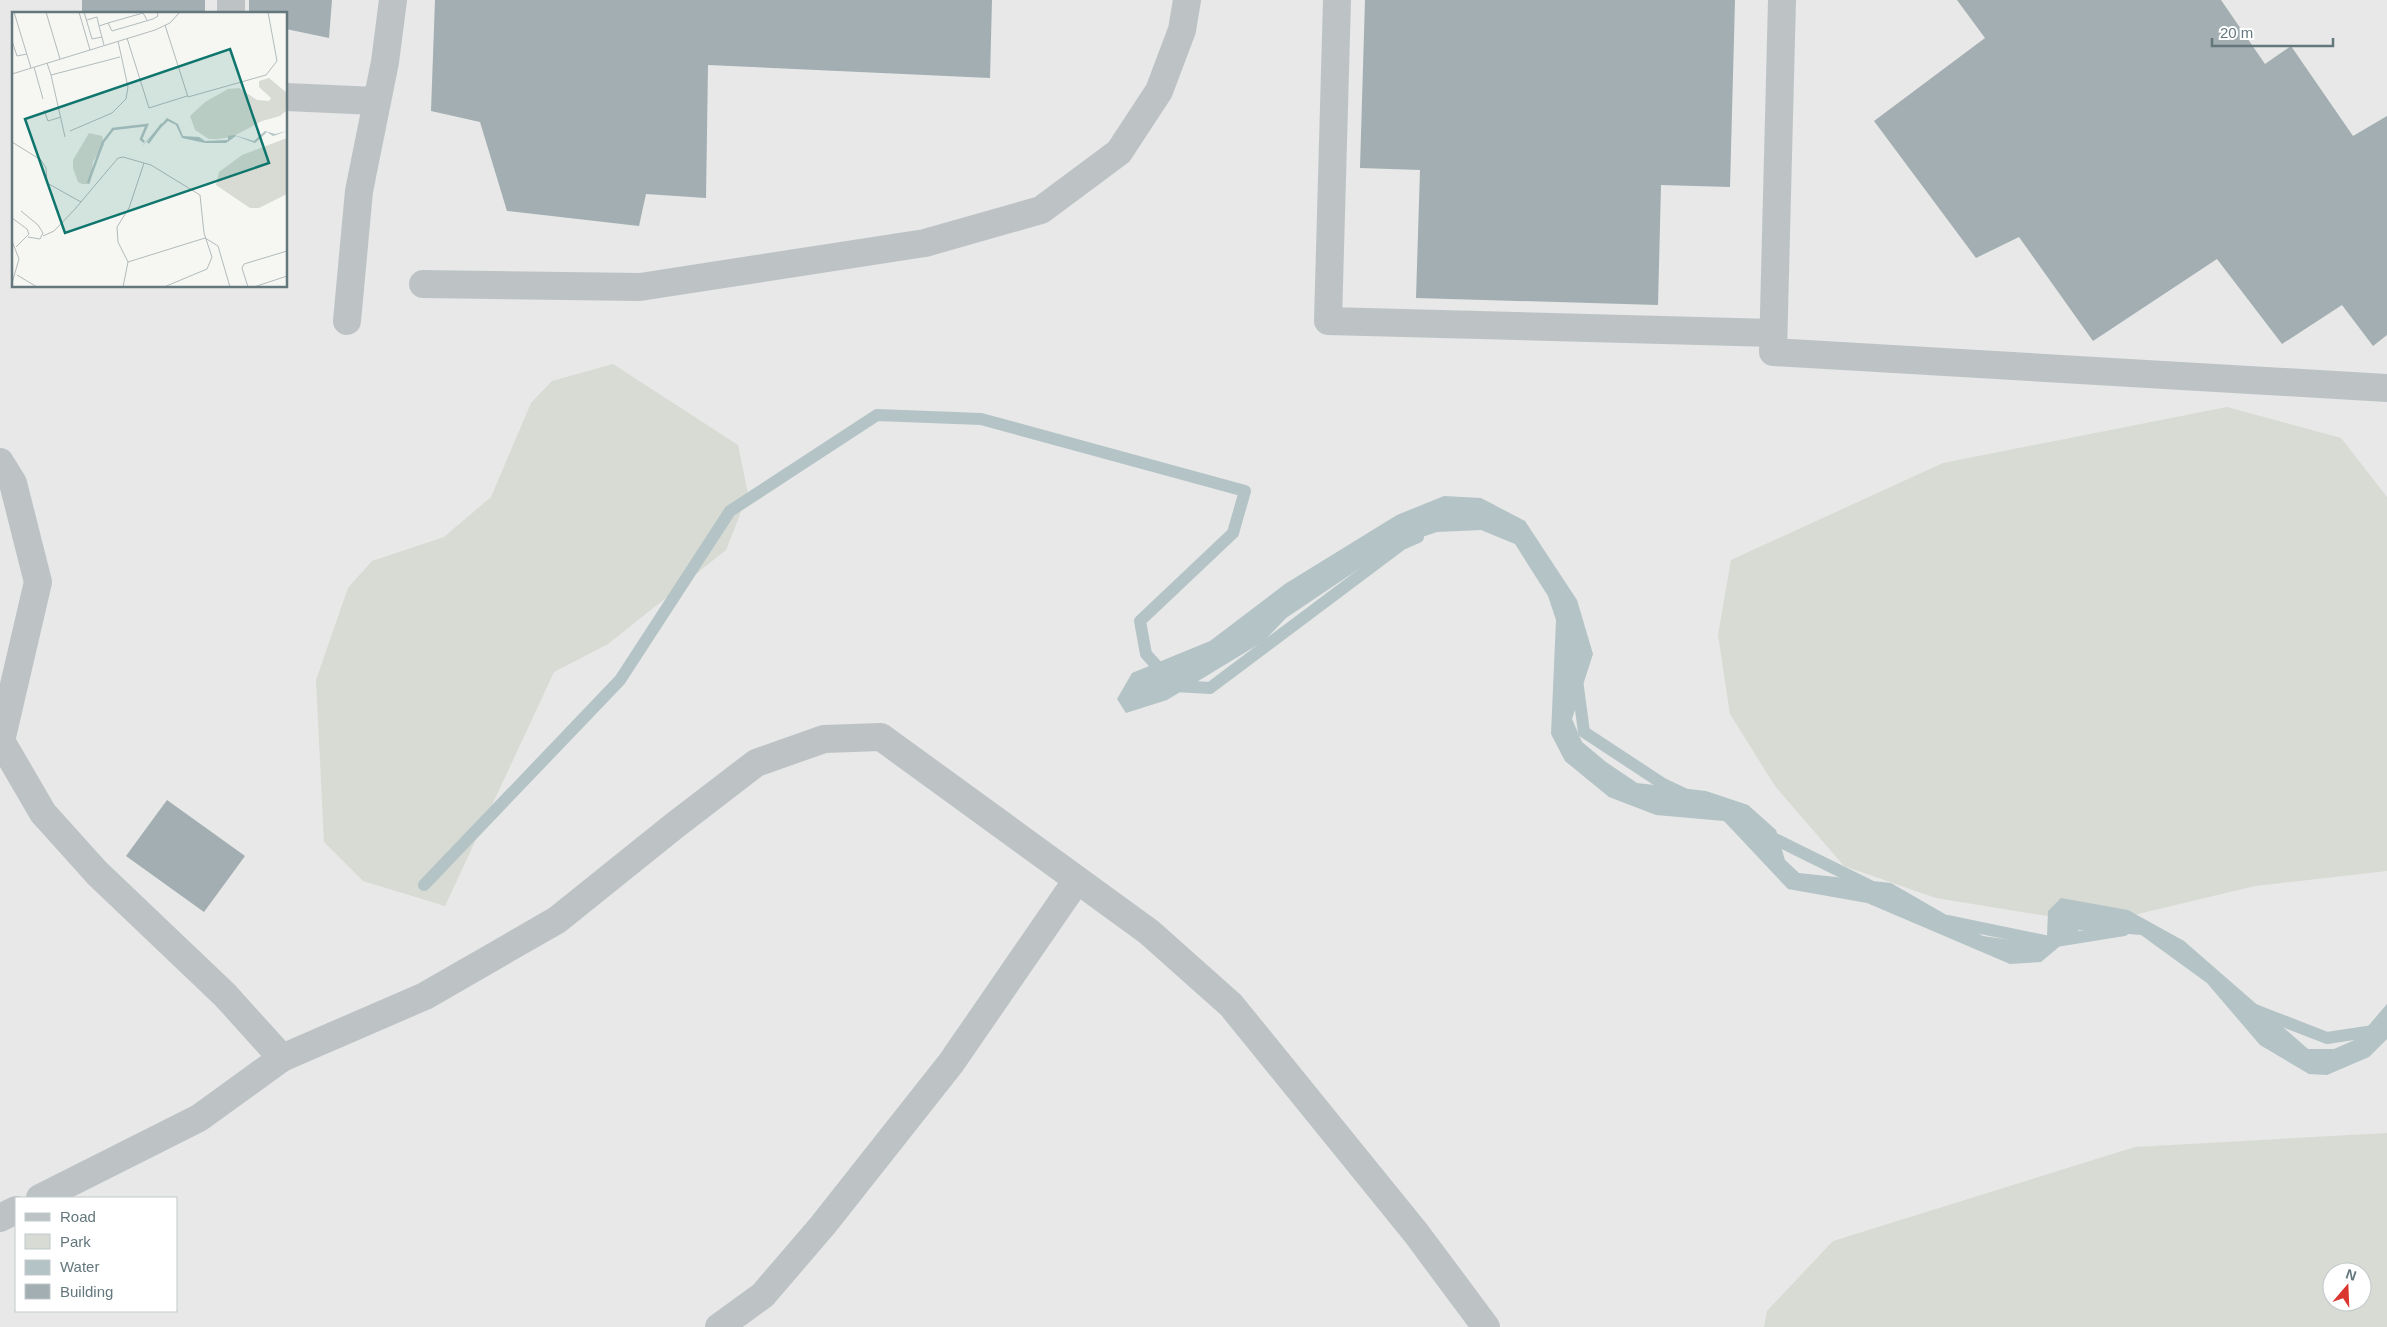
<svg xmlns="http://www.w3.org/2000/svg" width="2387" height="1327" viewBox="0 0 2387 1327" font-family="Helvetica,sans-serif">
<rect width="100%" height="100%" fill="#f6f6f3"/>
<!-- built -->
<path fill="#e7e8e7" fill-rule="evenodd" d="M0,0H2387V1327H0ZM14,14H286V286H14ZM16,1198H176V1311H16ZM2332,1272H2362V1302H2332Z"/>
<!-- green -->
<g fill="#d7dbd3" fill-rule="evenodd">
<path d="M613,364L738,445L748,494L726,550L608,644L554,672L445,906L363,881L324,842L316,680L348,588L372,561L444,537L491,497L531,403L552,381Z"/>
<path d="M2227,407L2341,438L2387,497V871L2255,886L2096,924L1936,898L1844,866L1775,786L1730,714L1718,635L1731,560L1943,463Z"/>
<path d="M2387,1133V1327H1764L1767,1311L1833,1241L2135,1147ZM2332,1272H2362V1302H2332Z"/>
</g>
<!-- water -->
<path fill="#b4c3c5" d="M1444,496L1481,498L1525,521L1577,600L1593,654L1572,719L1582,742L1606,762L1637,783L1706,791L1748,805L1776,830L1785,860L1799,873L1891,883L1983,936L2039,944L2047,936L2048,911L2061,898L2128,910L2184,941L2308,1049H2334L2357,1039L2387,1004V1039L2369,1057L2327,1075L2309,1074L2260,1045L2207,983L2141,935L2079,930L2041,962L2010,964L1867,903L1788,889L1724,821L1656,815L1609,797L1565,761L1551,734L1556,620L1548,596L1515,544L1481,530L1437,532L1390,548L1286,618L1264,641L1167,700L1126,713L1117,699L1132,673L1210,641L1285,584L1397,515Z"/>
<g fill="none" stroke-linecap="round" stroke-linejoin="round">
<!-- stream -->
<g stroke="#b4c3c5" stroke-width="12">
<path d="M1577,680L1584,732L1663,784L1684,794"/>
<path d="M1765,834L1870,886"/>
<path d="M424,885L620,680L730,511L877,415L981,419L1245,491L1233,533L1140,621L1146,654L1175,686L1210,688L1402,544L1418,537"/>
<path d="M1947,921L2049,942L2124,930"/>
<path d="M2255,1010L2327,1038L2387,1029"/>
</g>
</g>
<!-- building -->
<g fill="#a2aeb1">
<rect x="82" y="0" width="123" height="14"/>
<path d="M249,0H332L329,38L286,29V14H249Z"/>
<path d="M435,0H992L990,78L708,65L706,198L646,194L639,226L507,211L480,122L431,111Z"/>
<path d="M1365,0H1735L1730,187L1661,185L1658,305L1416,298L1420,170L1360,168Z"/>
<path d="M1957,0H2221L2265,64L2291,46L2353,136L2387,116V335L2373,346L2342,305L2282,344L2217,259L2093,341L2019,237L1976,258L1874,121L1985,38Z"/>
<path d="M167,800L245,856L204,912L126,856Z"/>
</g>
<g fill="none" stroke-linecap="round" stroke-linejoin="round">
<!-- minor -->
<g stroke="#bdc3c5" stroke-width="28">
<path d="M1337,0L1328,321L1773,333"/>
<path d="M1782,0L1773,352L2387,388"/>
<path d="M231,14V0"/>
<path d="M286,97L376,101"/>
<path d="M423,284L640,287L925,243L1041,210L1119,152L1159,91L1182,30L1187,0"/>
<path d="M347,321L359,191L385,62L393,0"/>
<path d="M0,462L13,483L38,582L1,741L43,813L97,873L225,995L282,1058"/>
<path d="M40,1198L199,1118L282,1058L425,996L557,920L674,826L756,763L824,739L881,737L1149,932L1231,1005L1416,1233L1486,1327"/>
<path d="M0,1218L16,1210"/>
<path d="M719,1327L763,1295L823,1225L951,1063L1077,880"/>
</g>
</g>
<!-- overview -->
<g transform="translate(12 12)">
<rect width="275" height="275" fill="#f6f6f3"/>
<path d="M257,66L275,81V98L268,104L250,109L220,125L206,127H197L183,118L178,104L193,90L216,77L227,76L245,88L257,89L259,86L247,75V69ZM77,121L90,124L92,133L81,149L78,172H70L66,170L61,156V148ZM275,126V182L247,196H238L204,173L207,160L230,143Z" fill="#d7dbd3"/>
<path d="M155,106L166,112L171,124L187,125L193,129L216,128V124L222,123L242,129L253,119L263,122L275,119L261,124L255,120L243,131L224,124L214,131H193L170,126L164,113L156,109L130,134Z" fill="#b4c3c5"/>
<path fill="none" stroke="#b4c3c5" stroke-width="2.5" d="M136,131L150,112M76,171L91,130L101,117L135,113L129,127L132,130"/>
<path fill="none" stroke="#b2bbbd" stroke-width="1" d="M2,0L19,56M34,0L48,47M67,0L78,38M72,0L80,27L90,25M75,8L85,5L87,14M96,11L131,1L135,8M153,13L176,85L254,63L265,49L256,0M115,26L137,96L175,84M0,29L5,44L15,42M92,33L87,14L96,11L100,19L141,7L146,4L145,0M35,51L39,63L108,45M22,55L31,87M0,62L143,18L158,11L168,0M39,63L53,125M32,98L36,109L49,105M58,119L100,101L114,87L116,75L106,29M0,130L29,148L34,156L35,171L69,190M9,199L26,213L31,221L28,227L16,225M0,206L15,217L17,222L4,235M31,224L42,219L63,197L106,146L111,145L139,153L188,183L192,221L200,245L195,257L152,275M0,229L7,247L0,271M116,250L193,226L206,234L218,275M5,263L25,275M111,275L116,250L106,230L105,215L117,196L132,151M236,275L230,256L232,252L275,239M242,275L275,264"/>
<path fill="#0f766e" fill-opacity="0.15" stroke="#0f766e" stroke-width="2.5" d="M218,37L257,151L53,221L13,107Z"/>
<rect width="275" height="275" fill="none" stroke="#63777d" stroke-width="2.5"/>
</g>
<!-- legend -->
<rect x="15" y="1197" width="162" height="115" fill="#ffffff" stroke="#c1c9cb"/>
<rect x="25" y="1213" width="25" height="8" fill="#bdc3c5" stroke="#c1c9cb"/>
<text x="60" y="1222" font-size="15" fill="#63777d">Road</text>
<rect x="25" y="1234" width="25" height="15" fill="#d7dbd3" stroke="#c1c9cb"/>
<text x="60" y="1247" font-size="15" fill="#63777d">Park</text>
<rect x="25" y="1260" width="25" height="15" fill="#b4c3c5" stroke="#c1c9cb"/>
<text x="60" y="1272" font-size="15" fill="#63777d">Water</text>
<rect x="25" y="1284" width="25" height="15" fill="#a2aeb1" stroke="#c1c9cb"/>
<text x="60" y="1297" font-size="15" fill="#63777d">Building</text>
<!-- north arrow -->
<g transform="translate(2347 1287) rotate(19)"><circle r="24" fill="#ffffff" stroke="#c1c9cb"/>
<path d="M0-4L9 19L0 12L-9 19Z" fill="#da3730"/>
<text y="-8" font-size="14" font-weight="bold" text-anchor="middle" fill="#63777d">N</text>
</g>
<!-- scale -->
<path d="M2212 38v8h121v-8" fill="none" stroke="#63777d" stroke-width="2.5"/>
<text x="2220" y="38" font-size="15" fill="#63777d" stroke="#ffffff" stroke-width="4" paint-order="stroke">20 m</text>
</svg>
